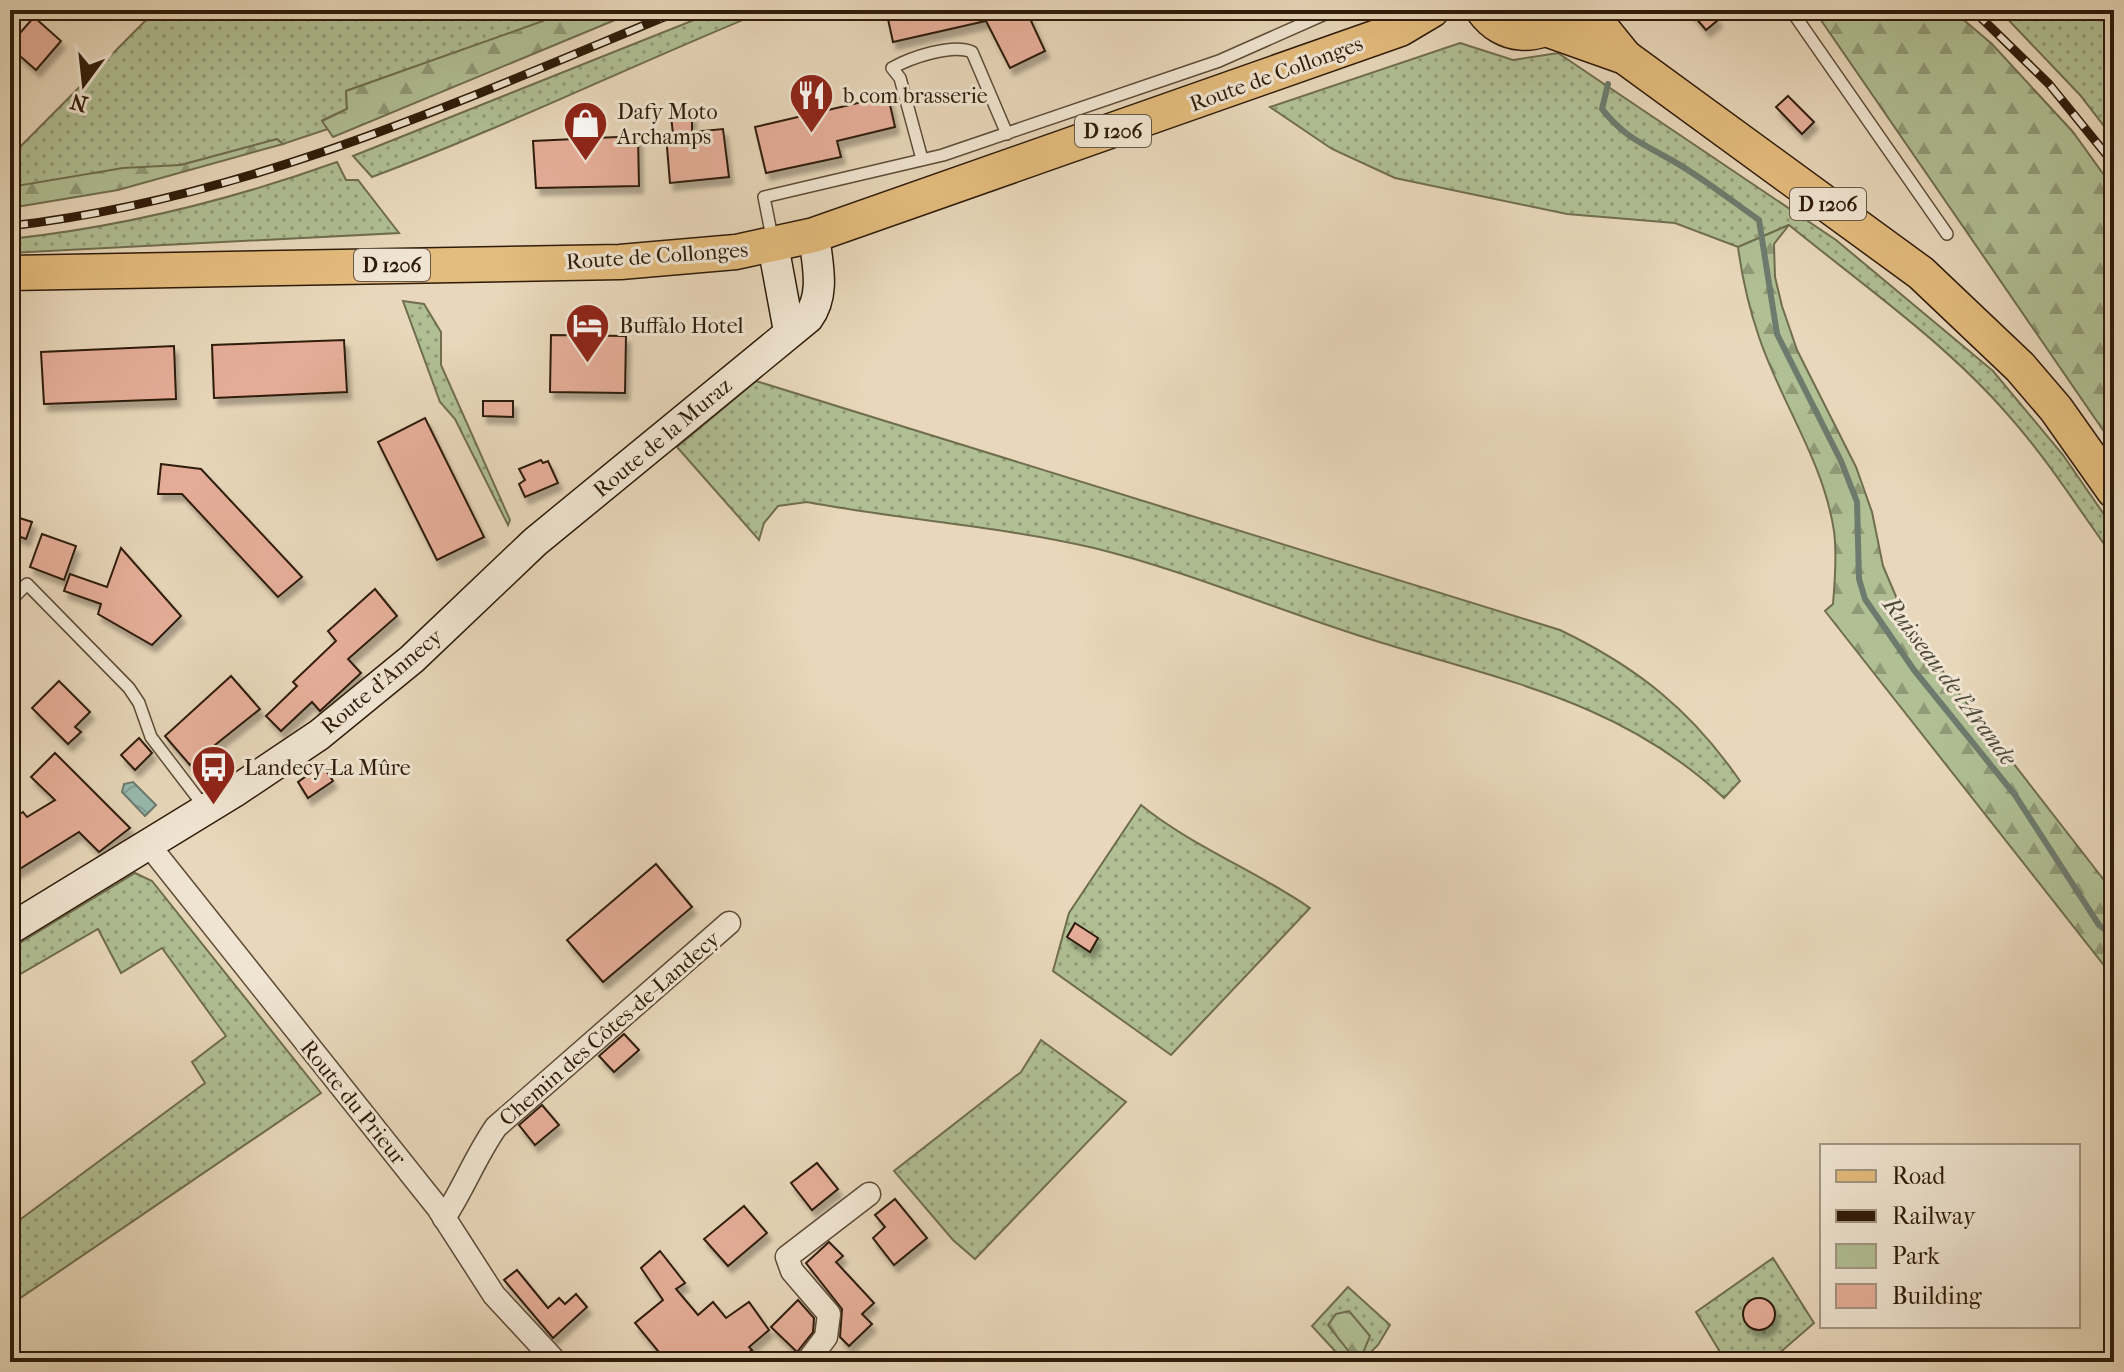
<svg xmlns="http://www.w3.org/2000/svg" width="2124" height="1372" viewBox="0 0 2124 1372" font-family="'IM FELL French Canon',serif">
<defs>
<pattern id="green-dots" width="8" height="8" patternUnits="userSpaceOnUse" patternTransform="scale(2)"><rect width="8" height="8" fill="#b0bf94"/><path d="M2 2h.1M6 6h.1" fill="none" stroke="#909a77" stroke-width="1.8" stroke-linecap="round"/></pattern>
<pattern id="forest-firs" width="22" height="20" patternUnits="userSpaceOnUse" patternTransform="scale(2)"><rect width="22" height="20" fill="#b0bf94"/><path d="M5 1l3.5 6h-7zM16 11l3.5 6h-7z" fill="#909a77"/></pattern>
<pattern id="water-waves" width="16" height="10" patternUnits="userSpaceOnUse" patternTransform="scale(2)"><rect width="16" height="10" fill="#97bab0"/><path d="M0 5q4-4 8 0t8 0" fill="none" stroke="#829f96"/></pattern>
<filter id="shadow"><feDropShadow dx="4" dy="7" stdDeviation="2" flood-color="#0004"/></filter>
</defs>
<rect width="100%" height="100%" fill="#e8d7ba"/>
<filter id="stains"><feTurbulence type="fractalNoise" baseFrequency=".0025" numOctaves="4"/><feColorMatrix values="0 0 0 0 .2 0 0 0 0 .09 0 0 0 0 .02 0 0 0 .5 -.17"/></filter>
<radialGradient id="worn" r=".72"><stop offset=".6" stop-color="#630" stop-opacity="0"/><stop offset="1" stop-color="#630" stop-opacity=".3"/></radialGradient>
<!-- green -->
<g fill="url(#green-dots)" stroke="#706e4f" stroke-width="2">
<path d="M156,10H542L544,21L346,91L347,109L323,120L328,129L283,144L277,139L181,165L10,187V157Z"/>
<path d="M719,10H767C634,64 506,127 372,177L353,156Z"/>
<path d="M1999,10H2114V139L2080,95Z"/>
<path d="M1460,43L1513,60L1558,53L1836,240L1993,371L2063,455L2114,529V558C2080,511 2048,460 2009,416C1946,343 1864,286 1789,225L1738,247L1675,223L1567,214L1395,178L1332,149L1270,107Z"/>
<path d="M337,162L346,180H358L399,233L10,253V239C122,227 231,200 337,162Z"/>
<path d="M403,301L424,304L441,332V365L510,520L508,525L455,419L440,402Z"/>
<path d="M756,381L1560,630C1637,667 1691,710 1740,781L1724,798C1622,702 1505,681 1376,641C1281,612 1191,572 1094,548C1000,526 902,520 807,502L778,506L764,523L759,540L677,447Z"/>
<path d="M1141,805C1193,847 1255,870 1310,908L1171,1055L1053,971L1069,913Z"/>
<path d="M135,873L152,881L321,1093L10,1305V1227L205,1083L192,1062L226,1036L162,948L121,973L98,929L10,980V949Z"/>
<path d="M1041,1040L1126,1102L975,1259L953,1240L894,1171L1021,1072Z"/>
<path d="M1773,1258L1814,1323L1769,1362H1726L1696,1312Z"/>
<path d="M1348,1287L1390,1325L1378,1345L1361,1362H1345L1312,1326Z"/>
</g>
<!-- forest -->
<g fill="url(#forest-firs)" stroke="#706e4f" stroke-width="2">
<path d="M542,10H639L333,137L322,121L347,109L346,91L543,21Z"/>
<path d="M1814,10H1952L1992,44L2073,132L2114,189V446Z"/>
<path d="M277,139L283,144L118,190L10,208V187L123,168L181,165Z"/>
<path d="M1789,225L1774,244L1775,277L1782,306L1797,350L1856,467L1872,512L1883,566L1903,613L1951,683L2114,893V978L1825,611L1833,604C1835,581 1837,554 1834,531C1823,460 1781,403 1759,337C1749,308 1742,277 1738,247Z"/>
<path d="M1349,1311L1370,1336L1363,1353H1350L1328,1325L1336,1314Z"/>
</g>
<!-- water -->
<path fill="url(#water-waves)" stroke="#6d7b6e" stroke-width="2" d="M133,782L156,805L145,816L122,792L124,784Z"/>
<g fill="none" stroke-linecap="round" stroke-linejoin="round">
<!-- stream -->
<g stroke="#6d7b6e" stroke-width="6">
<path d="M1619,10V14"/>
<path d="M1608,84L1602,109C1624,136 1637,141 1666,157C1698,174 1729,199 1759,220L1777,334L1841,461L1857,502L1859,579L1865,599L1914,670L2015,795L2099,925L2114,937"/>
</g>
</g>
<!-- building -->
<g fill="#e6ae99" stroke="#2f1c0a" stroke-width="2" filter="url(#shadow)">
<path d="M886,10H1026L1045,51L1010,68L986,21L893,42Z"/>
<path d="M1689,10H1710L1718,20L1706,30Z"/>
<path d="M34,17L61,41L36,70L12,49L16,44L13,41Z"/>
<path d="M888,96L895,127L837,141L841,157L766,173L755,127Z"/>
<path d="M1788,96L1814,122L1802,134L1776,107Z"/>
<path d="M692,114V132L723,129L729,177L670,183L666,135L673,134L671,116Z"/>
<path d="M638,136L639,186L536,188L533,141Z"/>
<path d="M551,335L626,336L625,393L550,392Z"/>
<path d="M344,340L347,392L214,398L212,345Z"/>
<path d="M174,346L176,399L44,404L41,352Z"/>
<path d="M483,401H513V417L483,416Z"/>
<path d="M425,418L484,537L437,560L378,442Z"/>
<path d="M541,460L543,463L548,461L558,483L525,497L519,484L525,480L519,469Z"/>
<path d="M161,464L201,469L302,577L278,597L182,494H158Z"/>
<path d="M10,515L32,522L26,539L10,533Z"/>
<path d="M42,534L76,546L64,580L30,567Z"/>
<path d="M121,548L181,616L152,645L98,614L101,604L64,591L70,574L107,587Z"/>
<path d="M375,589L397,616L348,659L361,673L320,711L312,702L281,731L266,716L297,686L293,682L336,641L328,631Z"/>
<path d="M231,676L260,709L190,765L165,736Z"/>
<path d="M59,681L90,712L75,727L81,732L68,744L32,708Z"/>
<path d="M139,738L152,753L135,770L121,755Z"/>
<path d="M55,753L130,828L99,852L79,832L10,875V820L23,812L27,817L55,800L31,777Z"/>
<path d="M322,765L333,781L308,798L298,782Z"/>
<path d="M656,864L692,907L603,982L567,940Z"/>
<path d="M1075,923L1098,938L1090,952L1067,937Z"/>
<path d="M624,1034L639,1050L614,1072L599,1056Z"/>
<path d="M542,1105L559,1125L535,1145L519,1125Z"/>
<path d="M817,1163L838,1189L812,1210L791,1183Z"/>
<path d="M895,1199L927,1238L894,1265L873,1238L885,1227L875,1215Z"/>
<path d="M744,1206L767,1233L728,1266L704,1239Z"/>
<path d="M829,1242L843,1256L836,1262L874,1303L862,1314L872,1324L849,1346L840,1337L842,1309L806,1263Z"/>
<path d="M660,1251L685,1283L676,1289L698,1315L713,1302L726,1318L749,1302L769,1330L749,1347L752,1350L735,1362H722L716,1355L708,1362H667L635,1323L663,1300L641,1268Z"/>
<path d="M517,1270L548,1308L559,1298L565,1304L576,1294L587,1307L553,1338L504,1280Z"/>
<circle cx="1759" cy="1314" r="16"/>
<path d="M798,1300L814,1318L813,1332L797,1352L771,1327Z"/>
</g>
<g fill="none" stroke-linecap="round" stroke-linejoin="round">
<defs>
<g id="lane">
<path d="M1791,10L1947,234"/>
<path d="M922,159L900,78L892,68C910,58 952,43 972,52L1007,134"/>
<path d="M773,242L764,197L943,155L1219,61L1334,10"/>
<path d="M10,601L27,584L129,688L139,703L151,737L206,809"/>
</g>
<g id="street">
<path d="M148,844L438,1208L494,1295L556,1362"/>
<path d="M444,1218C464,1188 475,1157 496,1127L729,923"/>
<path d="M807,1362L826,1337L829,1314L792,1271L787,1257L869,1194"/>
</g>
<g id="secondary">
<path d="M773,245L789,331"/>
<path d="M10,929L234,792L319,735L412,659L535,542L808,318C826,294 817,263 814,235"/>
</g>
<g id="primary">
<path d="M1483,10C1503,38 1538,40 1562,17"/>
<path d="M1587,10L1625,57"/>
<path d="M1546,29L1625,57L1921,273L2020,367L2056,409L2114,491"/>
<path d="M10,273L620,262L736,252L814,235L1400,29L1432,10"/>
</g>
</defs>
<!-- lane casing -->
<use href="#lane" stroke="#5d4b36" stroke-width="14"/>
<!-- street casing -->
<use href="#street" stroke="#5d4b36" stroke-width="25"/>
<!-- secondary casing -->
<use href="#secondary" stroke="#2f1c0a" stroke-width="33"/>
<!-- primary casing -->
<use href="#primary" stroke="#2f1c0a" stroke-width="37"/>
<!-- lane -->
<use href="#lane" stroke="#f0e5d2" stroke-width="11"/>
<!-- street -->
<use href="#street" stroke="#f0e5d2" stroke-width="22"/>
<!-- secondary -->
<use href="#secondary" stroke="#f0e5d2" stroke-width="30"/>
<!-- primary -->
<use href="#primary" stroke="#e4bc7d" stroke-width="34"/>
<defs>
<g id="rail">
<path d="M1973,10L2049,84L2114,164"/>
<path d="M10,226C247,199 462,100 681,10"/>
</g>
</defs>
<!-- rail casing -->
<use href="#rail" stroke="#2f1c0a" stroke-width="9"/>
<!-- rail -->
<use href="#rail" stroke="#f0e5d2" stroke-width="6" stroke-dasharray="18" stroke-linecap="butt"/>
</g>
<!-- icons -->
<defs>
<symbol id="restaurant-pin" viewBox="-11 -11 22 30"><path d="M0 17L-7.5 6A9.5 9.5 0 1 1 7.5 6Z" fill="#8f2418" stroke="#f0e5d2"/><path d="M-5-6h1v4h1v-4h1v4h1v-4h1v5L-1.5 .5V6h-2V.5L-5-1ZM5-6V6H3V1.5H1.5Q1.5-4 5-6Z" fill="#fff"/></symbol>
<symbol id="shop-pin" viewBox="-11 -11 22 30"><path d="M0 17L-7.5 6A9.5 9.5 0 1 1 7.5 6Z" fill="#8f2418" stroke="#f0e5d2"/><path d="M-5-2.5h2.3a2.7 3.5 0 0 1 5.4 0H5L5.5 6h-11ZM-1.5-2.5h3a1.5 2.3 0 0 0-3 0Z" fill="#fff"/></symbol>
<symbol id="hotel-pin" viewBox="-11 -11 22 30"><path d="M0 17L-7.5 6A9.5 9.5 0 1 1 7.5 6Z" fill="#8f2418" stroke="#f0e5d2"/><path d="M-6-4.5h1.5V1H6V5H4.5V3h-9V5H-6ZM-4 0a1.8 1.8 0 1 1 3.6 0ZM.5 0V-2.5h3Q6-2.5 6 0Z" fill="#fff"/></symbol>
<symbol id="bus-pin" viewBox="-11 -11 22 30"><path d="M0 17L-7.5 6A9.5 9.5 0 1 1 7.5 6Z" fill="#8f2418" stroke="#f0e5d2"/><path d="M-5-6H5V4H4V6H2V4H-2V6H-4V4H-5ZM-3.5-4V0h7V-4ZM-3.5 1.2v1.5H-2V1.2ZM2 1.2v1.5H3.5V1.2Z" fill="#fff"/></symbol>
</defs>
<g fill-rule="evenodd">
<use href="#restaurant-pin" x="786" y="70" width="51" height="69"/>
<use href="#shop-pin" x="560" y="98" width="51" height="69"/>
<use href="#hotel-pin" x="562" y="300" width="51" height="69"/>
<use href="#bus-pin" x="188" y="742" width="51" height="69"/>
</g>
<g text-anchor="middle" stroke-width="6" stroke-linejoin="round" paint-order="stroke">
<!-- shield labels -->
<g fill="#f0e5d2" stroke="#695846" stroke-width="2">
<rect x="1075" y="115" width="76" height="32" rx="6"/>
<rect x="1790" y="188" width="76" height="32" rx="6"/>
<rect x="354" y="249" width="76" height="32" rx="6"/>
</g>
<g font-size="20" font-weight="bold" fill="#2f1c0a">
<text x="1113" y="138">D 1206</text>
<text x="1828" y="211">D 1206</text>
<text x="392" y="272">D 1206</text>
</g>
<!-- street labels -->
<g font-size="22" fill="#2f1c0a" stroke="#f0e5d2">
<text transform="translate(1276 73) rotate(-20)" y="8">Route de Collonges</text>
<text transform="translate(657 255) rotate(-4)" y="8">Route de Collonges</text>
<text transform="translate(662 437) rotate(-40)" y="8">Route de la Muraz</text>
<text transform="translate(381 681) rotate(-40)" y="8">Route d'Annecy</text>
<text transform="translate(609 1028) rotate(-41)" y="8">Chemin des Côtes-de-Landecy</text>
<text transform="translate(354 1102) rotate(51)" y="8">Route du Prieur</text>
</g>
<!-- poi labels -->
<g font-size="22" fill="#2f1c0a" stroke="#f0e5d2" text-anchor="start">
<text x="843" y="103">b com brasserie</text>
<text x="617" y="119">Dafy Moto<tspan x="617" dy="25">Archamps</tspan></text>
<text x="619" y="333">Buffalo Hotel</text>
<text x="244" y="775">Landecy-La Mûre</text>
</g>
<!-- water labels -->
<g font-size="24" font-style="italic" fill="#4e4b3c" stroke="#f0e5d2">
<text transform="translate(1950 681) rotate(53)" y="8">Ruisseau de l'Arande</text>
</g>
</g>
<!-- margin -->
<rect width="2124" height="1372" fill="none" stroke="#e8d7ba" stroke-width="40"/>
<rect x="12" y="12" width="2100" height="1348" fill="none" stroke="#2f1c0a" stroke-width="4"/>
<rect x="20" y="20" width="2084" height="1332" fill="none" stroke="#2f1c0a" stroke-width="2"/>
<!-- legend -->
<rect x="1820" y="1144" width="260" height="184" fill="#f0e5d2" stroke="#a39582" stroke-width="2"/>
<rect x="1836" y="1170" width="40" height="12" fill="#e4bc7d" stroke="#a39582" stroke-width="2"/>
<text x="1892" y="1184" font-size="24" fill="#2f1c0a">Road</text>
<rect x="1836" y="1210" width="40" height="12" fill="#2f1c0a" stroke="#a39582" stroke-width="2"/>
<text x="1892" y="1224" font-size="24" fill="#2f1c0a">Railway</text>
<rect x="1836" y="1244" width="40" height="24" fill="#b0bf94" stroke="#a39582" stroke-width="2"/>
<text x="1892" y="1264" font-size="24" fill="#2f1c0a">Park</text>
<rect x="1836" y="1284" width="40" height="24" fill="#e6ae99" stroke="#a39582" stroke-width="2"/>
<text x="1892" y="1304" font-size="24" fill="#2f1c0a">Building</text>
<!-- north arrow -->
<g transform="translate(84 84) rotate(195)" stroke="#f0e5d2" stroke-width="6" paint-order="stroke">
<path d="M0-6L14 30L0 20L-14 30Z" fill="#2f1c0a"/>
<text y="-12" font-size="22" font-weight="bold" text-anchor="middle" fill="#2f1c0a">N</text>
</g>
<rect width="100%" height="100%" filter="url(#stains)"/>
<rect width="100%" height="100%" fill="url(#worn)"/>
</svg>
